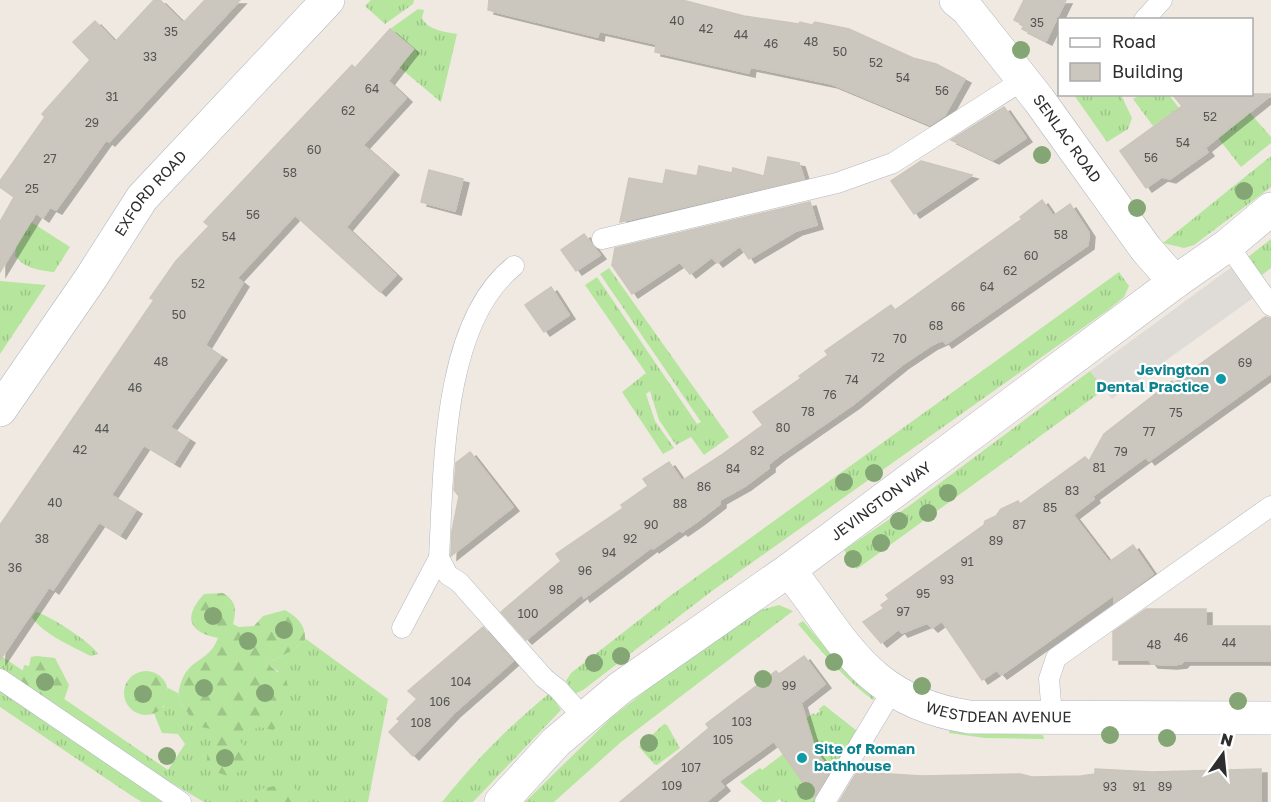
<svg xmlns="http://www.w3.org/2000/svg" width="1271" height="802" viewBox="0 0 1271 802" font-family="'Golos Text',sans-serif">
<defs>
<pattern id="grass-tufts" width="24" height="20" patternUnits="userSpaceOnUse" patternTransform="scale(1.5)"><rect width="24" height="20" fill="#b6e59e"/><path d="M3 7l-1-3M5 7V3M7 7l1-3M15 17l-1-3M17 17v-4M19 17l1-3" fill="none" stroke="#9dc588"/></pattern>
<pattern id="forest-firs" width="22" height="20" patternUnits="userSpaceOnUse" patternTransform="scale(1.5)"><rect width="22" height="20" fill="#b6e59e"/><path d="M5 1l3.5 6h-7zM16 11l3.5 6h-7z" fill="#9dc588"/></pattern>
<filter id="shadow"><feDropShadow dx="6" dy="4" stdDeviation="0" flood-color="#0004"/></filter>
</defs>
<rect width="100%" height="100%" fill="#efe9e1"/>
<!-- grass -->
<g fill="url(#grass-tufts)">
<path d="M371,0H414L413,4L385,24L365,6Z"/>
<path d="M418,9L424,10L422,18C428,30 444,32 457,34L441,102L399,67L415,49L390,29Z"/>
<path d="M1074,95H1121L1132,118L1128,129L1107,142Z"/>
<path d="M1139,95H1169L1179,108L1153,126L1133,99Z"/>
<path d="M1250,113L1271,137V143L1241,167L1218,138Z"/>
<path d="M1271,156V187L1194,245L1184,248L1163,243Z"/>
<path d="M31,222L70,247L54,272C38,270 26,269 15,256L16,246Z"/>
<path d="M1271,239V268L1262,275L1248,257Z"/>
<path d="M609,268L729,437L704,455L691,437L676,445L659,420L650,391L646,394L655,421L674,448L663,454L622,392L646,373L585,285L597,277L697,424L701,422L600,274Z"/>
<path d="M1119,272L1129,286L1124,297L1108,310L712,591L583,690L575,694L566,681L571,673L670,596Z"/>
<path d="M0,281L46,285L0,354Z"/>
<path d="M1090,371L1105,389L857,569L844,550L909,506Z"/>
<path d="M779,605L793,611L621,742L554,802H525L612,717L688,658L758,611Z"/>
<path d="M36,612C49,615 91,642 98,654L91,656C75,648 41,633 32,617Z"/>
<path d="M803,621L852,679L875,696L873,700C844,679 822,652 798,624Z"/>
<path d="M306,639L388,699L368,802H204L158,775L0,671V655L168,770L185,744L178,734L162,733L153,711L164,707L168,688L178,693V699L189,715L279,672L270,666V662L293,650Z"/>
<path d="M0,685L141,787L167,802H142L132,796L0,707Z"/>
<path d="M550,693L561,710L473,802H442C474,762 510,725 550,693Z"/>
<path d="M824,705L857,731L832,774L797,726L813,713L815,715L820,711L819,709Z"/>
<path d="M664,724L667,725L680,748L657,765L654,764L639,747Z"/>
<path d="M950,729L989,733L1043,735L1044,739L985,738L949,733Z"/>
<path d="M783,754L817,802H782L780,799L775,802H763L740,782L760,768L762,770Z"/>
</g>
<!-- forest -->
<g fill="url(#forest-firs)">
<path d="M223,593C236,601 237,609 233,624L239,627L254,626L263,616L285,610C297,617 306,625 305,640L293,650L270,662V666L286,679L290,693L280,710L277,727L273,730L260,727L238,735V739L246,749L247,764L241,771L228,776C190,766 216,750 211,729L191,725L189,715L178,699C182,655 207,667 218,638C188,632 183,617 204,594Z"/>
<path d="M36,656L55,658L69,685L62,706L53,709L19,687L24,665L29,666L31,657Z"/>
<circle cx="146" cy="693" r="22"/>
<path d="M282,784H290L309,802H254L261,789Z"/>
</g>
<!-- plaza -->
<path fill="#dfdcd8" d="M1233,266L1256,296L1112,399L1090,371Z"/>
<!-- building -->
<g fill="#cbc7bf" stroke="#cbc5ba" stroke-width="1.5" filter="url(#shadow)">
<path d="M154,0H160L183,23L205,0H240L109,142L106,140L56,210L50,207L43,218L36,213L0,272V222L14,197L0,187V181L45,117L42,114L90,60L73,42L95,21L115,42Z"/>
<path d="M489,0H682L744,16L799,24L800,22L812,25L815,22L849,29L913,58L936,64L965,79L945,115L930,125L832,84L750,67L749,73L655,52L656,44L599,31L598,37L488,10Z"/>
<path d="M1024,0H1066L1046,41L1022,29L1024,25L1014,20Z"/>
<path d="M390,29L413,49L388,81L406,98L363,145L393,171L346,227L396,275L380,292L295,215L237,278L243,283L205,345L221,356L170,427L189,439L174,463L144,445L111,495L136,510L120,535L99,522L53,590L49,587L0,660V525L154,300L150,298L176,261L209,226L204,222L352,65L355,68Z"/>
<path d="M1172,94H1271V95L1205,148L1208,152L1170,179L1162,177L1146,188L1120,151L1182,106Z"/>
<path d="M1004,107L1026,138L993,160L951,140Z"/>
<path d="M768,157L799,163L804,179L620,222L629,178L663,184L666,170L697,176L699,166L732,173L733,168L764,176Z"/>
<path d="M921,161L972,175L914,214L891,181Z"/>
<path d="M429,170L463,179L455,211L421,202Z"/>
<path d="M1042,200L1053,216L1070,204L1089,233L1088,245L946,344L943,340L932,345L902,365L854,404L779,456L769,464V468L745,486L720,500V504L698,521L682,532L680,530L653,549L652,547L584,598L582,594L526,640L501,612L561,561L556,554L623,508L621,505L648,486L643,479L669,462L682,481L720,456L763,425L753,412L801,378L799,376L828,355L825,351L891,305L895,310L1022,219L1020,217Z"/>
<path d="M810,202L817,225L796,231L749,259L740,246L717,263L712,257L690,274L680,262L632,294L612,265L615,248Z"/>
<path d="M584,234L600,255L576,271L561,250Z"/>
<path d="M551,287L569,315L544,332L525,305Z"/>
<path d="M1265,317L1271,318V373L1149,461L1146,457L1093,496L1094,499L1073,515L1109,562L1133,545L1153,574L1114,603V595L1001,675L997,670L982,680L942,621L932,628L927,623L902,633L899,629L881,643L863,622L884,608L881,605L889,599L886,595L984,525L985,521L996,516L1001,509L1018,501L1020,504L1085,457L1089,461L1104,434L1172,381L1174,383Z"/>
<path d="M470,452L513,507L451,556L452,531L459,496L454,490L456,463Z"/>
<path d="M1146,609H1206V626H1270V661H1184L1181,664L1171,665L1152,664L1149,660H1113V632Z"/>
<path d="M483,627L513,661L454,713L413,756L389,732L400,721L397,719L417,699L408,691Z"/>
<path d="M804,656L825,684L801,703L816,752L830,770L814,798L774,741L719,781L724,787L706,802H620L709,728L706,724L776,671L779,674Z"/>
<path d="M1095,769L1152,772L1261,769V802H839L857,772L922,776L1020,774L1032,777L1081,776L1095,774Z"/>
</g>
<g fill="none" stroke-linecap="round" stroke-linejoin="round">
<defs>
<g id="lane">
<path d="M1144,20L1162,0"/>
<path d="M602,239L837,183L893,163L1023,80"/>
<path d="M1228,245L1271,306"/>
<path d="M514,266C441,324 444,471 439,558L448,575L459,582L544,678L558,689L584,718"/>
<path d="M402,628L439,558"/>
<path d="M0,679L181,802"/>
<path d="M1052,715L1049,679L1056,658L1271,506"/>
<path d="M825,802L892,691"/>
</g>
<g id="street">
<path id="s1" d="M956,0L967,9L1039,100L1146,249L1175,282"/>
<path id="s2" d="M0,410L91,278L142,198L328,0"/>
<path id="s3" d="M789,570C845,642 867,701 969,717L1271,718"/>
<path id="s4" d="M501,802L556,742L620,688L789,570L1175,282L1228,245L1271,209"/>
</g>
</defs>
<!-- lane casing -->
<use href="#lane" stroke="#b4b7c1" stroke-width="21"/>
<!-- street casing -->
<use href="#street" stroke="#b4b7c1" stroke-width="34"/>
<!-- lane -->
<use href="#lane" stroke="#fff" stroke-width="20"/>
<!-- street -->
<use href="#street" stroke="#fff" stroke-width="33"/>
</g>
<!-- trees -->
<g fill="#84a574">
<circle cx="1021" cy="50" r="9"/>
<circle cx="1042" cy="155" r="9"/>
<circle cx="1244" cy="191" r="9"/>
<circle cx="1137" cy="208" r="9"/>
<circle cx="874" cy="473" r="9"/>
<circle cx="844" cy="482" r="9"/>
<circle cx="948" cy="493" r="9"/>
<circle cx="928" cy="513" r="9"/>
<circle cx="899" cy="521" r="9"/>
<circle cx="881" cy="543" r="9"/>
<circle cx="853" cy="559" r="9"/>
<circle cx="213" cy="616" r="9"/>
<circle cx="284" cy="630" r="9"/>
<circle cx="248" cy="641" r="9"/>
<circle cx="621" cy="656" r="9"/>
<circle cx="834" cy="662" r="9"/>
<circle cx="594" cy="663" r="9"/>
<circle cx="763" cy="679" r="9"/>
<circle cx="45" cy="682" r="9"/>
<circle cx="922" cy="686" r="9"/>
<circle cx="204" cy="688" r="9"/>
<circle cx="265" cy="693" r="9"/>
<circle cx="143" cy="694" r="9"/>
<circle cx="1238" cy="701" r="9"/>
<circle cx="1110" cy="735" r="9"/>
<circle cx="1167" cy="738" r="9"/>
<circle cx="649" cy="743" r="9"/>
<circle cx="167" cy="756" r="9"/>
<circle cx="225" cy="758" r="9"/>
<circle cx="806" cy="791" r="9"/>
</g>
<!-- markers -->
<g fill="#0f9aa8" stroke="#fff" stroke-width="2">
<circle cx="1221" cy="379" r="6"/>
<circle cx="802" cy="758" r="6"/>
</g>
<g text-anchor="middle" stroke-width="4.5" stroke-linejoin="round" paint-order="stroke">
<!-- number labels -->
<g font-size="12" fill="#555452">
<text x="677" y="25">40</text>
<text x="1037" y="27">35</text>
<text x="706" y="33">42</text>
<text x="171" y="36">35</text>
<text x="741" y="39">44</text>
<text x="811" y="46">48</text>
<text x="771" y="48">46</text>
<text x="840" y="56">50</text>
<text x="150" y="61">33</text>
<text x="876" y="67">52</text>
<text x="903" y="82">54</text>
<text x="372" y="93">64</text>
<text x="942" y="95">56</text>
<text x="112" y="101">31</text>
<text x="348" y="115">62</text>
<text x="1210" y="121">52</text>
<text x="92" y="127">29</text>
<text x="1183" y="147">54</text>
<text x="314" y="154">60</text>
<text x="1151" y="162">56</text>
<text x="50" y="163">27</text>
<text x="290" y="177">58</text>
<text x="32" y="193">25</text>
<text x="253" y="219">56</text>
<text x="1061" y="239">58</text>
<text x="229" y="241">54</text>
<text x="1031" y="260">60</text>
<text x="1010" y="275">62</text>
<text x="198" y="288">52</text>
<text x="987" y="291">64</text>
<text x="958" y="311">66</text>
<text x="179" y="319">50</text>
<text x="936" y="330">68</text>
<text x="900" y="343">70</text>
<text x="878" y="362">72</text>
<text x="161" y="366">48</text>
<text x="1245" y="367">69</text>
<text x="852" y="384">74</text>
<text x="135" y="392">46</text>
<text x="830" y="399">76</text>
<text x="808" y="416">78</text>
<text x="1176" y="417">75</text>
<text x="783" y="432">80</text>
<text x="102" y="433">44</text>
<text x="1149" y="436">77</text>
<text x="80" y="454">42</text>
<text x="757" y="455">82</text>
<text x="1121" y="456">79</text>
<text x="1099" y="472">81</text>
<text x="733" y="473">84</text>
<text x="704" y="491">86</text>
<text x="1072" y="495">83</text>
<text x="55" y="507">40</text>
<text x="680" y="508">88</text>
<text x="1050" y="512">85</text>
<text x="651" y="529">90</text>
<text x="1019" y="529">87</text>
<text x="42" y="543">38</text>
<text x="630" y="543">92</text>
<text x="996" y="545">89</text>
<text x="609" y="557">94</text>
<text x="967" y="566">91</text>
<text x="15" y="572">36</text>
<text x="585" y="575">96</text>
<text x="947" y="584">93</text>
<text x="556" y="594">98</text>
<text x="923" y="598">95</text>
<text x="903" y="616">97</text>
<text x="528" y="618">100</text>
<text x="1181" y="642">46</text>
<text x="1229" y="647">44</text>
<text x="1154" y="649">48</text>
<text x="461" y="686">104</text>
<text x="789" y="690">99</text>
<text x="440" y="706">106</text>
<text x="742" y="726">103</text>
<text x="421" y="727">108</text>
<text x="723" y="744">105</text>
<text x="691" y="772">107</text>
<text x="672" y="790">109</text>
<text x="1110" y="791">93</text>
<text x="1139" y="791">91</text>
<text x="1165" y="791">89</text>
</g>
<!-- street labels -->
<g font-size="15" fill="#2e2e2e" stroke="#fff">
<text dy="5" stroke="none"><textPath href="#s1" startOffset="178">SENLAC ROAD</textPath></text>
<text dy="5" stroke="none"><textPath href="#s2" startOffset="264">EXFORD ROAD</textPath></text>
<text dy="5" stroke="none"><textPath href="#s4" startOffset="486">JEVINGTON WAY</textPath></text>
<text dy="5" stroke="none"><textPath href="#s3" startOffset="270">WESTDEAN AVENUE</textPath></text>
</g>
<!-- culture labels -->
<g font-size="15" font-weight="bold" fill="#0d838f" stroke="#fff" text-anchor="end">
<text x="1209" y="375">Jevington<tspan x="1209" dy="17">Dental Practice</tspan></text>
<text x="814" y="754" text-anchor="start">Site of Roman<tspan x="814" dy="17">bathhouse</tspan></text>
</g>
</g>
<!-- legend -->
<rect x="1058" y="18" width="195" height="78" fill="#ffffff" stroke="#ababab" stroke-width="1.5"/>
<rect x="1070" y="38" width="30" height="9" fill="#ffffff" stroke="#ababab" stroke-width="1.5"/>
<text x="1112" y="48" font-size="18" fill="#2e2e2e">Road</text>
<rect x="1070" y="63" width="30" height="18" fill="#cbc7bf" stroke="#ababab" stroke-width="1.5"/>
<text x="1112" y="78" font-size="18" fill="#2e2e2e">Building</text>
<!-- north arrow -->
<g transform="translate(1223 754) rotate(15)" stroke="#ffffff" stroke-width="4.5" paint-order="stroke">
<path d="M0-4.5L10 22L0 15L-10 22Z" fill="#2e2e2e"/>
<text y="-9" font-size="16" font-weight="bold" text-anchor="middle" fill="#2e2e2e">N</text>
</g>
</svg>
